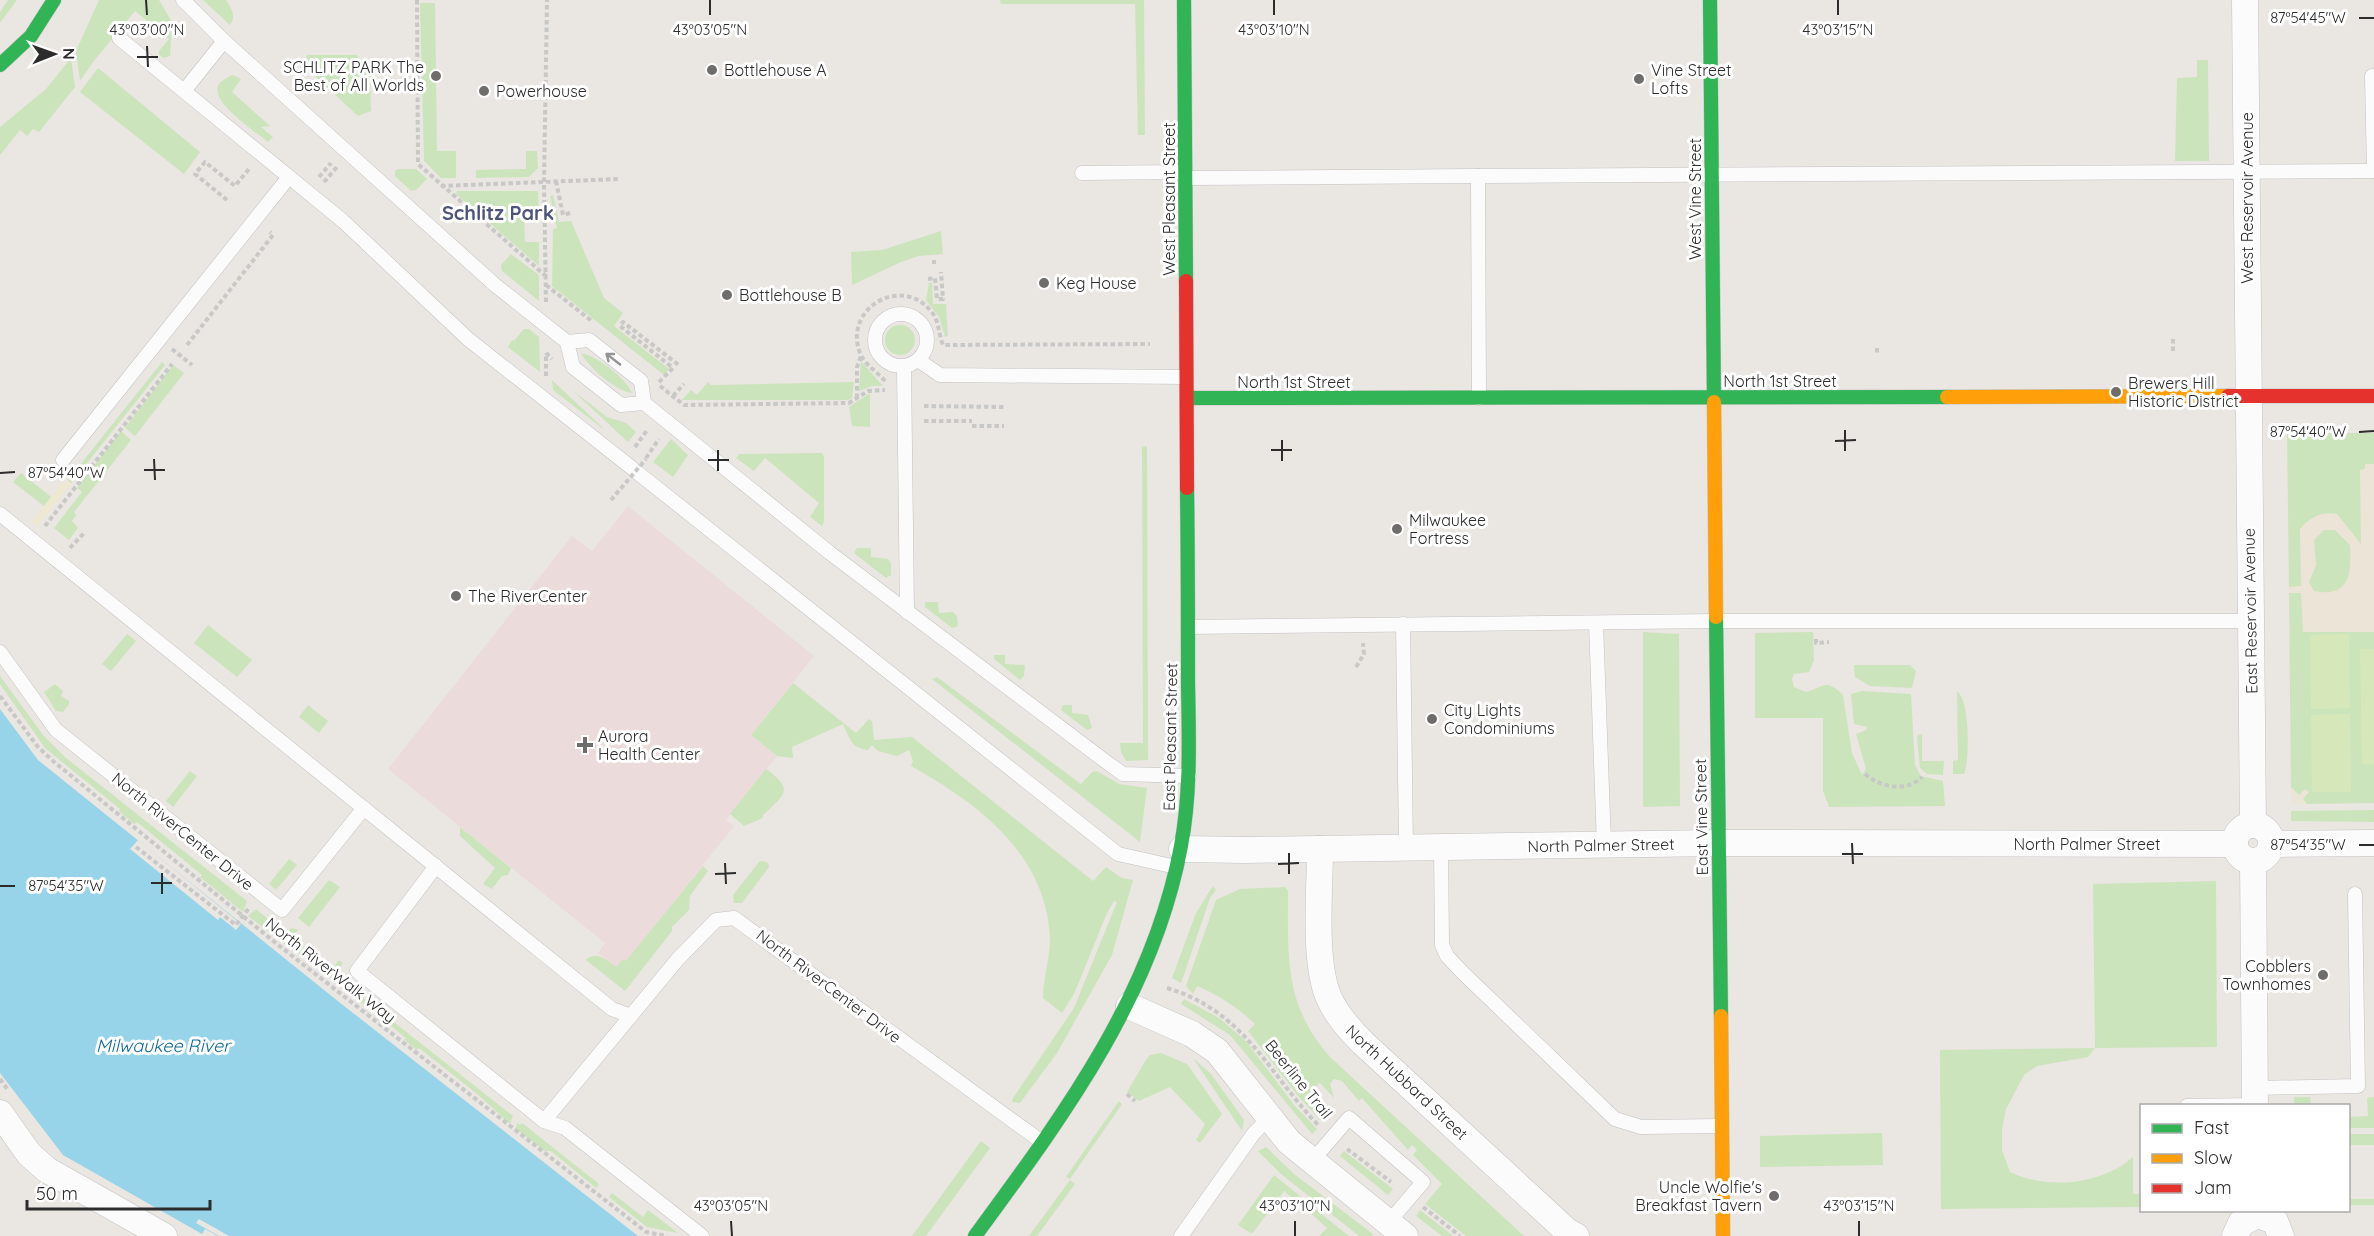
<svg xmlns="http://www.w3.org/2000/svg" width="2374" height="1236" viewBox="0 0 2374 1236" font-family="Quicksand,sans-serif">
<rect width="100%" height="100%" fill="#eae6e2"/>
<!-- education -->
<path fill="#ece5d7" d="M2287,433H2374V803L2291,804Z"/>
<!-- medical -->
<path fill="#ebdcdb" d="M628,506L814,656L751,735L777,756L726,820L734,826L626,962L616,967L598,953L605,943L388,769L572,536L592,551Z"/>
<!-- green -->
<g fill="#cce4bc">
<path d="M8,0H17L0,23V12Z"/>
<path d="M99,0H159L172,22L170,56L164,58L159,55V51L169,39L135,11L93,62L80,81L76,51Z"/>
<path d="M203,0H226C231,8 237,17 230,25Z"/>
<path d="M1000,0H1144L1145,135H1138L1135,4H1001Z"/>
<path d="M420,3H435L437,151H456V178H441L424,161Z"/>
<path d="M307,55H357L361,65L370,68L371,111L358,116L303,65Z"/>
<path d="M71,58L75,87L39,132L33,129L27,136L20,130L0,155V127L46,89Z"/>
<path d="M2197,60H2208L2209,161H2175L2177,78L2197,77Z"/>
<path d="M98,68L200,152L184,174L80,92Z"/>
<path d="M233,75L241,79L232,92L270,126L261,127L273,137L268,142C256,132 211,103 218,86C220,81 228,77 233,75Z"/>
<path d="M526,151H537L538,168L529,177L476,178V170L526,169Z"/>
<path d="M398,169H416L427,179L416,190L411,191L395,176V171Z"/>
<path d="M457,191H538L539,216H524L525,242H539V266L456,194Z"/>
<path d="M553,195L559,222L571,221L604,298L623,313L614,326L669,369L664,375L552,286L553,229L557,228L550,196Z"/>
<path d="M941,231L943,254L919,256L901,262L852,285L851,252L882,250Z"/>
<path d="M511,254L539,275V301L502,271L501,265Z"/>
<path d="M932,282L933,304H946L948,336L945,337L939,317L926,300L929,283Z"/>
<circle cx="900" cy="340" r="15"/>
<path d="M524,329H529L539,337L540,372L508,347L512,340L514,341Z"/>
<path d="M581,353C598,357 625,377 632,393C617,392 588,367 581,353Z"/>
<path d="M861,361L883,386H872L859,391Z"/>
<path d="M162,362L165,365L71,483L68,480Z"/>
<path d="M173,365L184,373L135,436L125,428Z"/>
<path d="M552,380L602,427V428L553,390Z"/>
<path d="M708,382L711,385L854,382L852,398L848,400H682L691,390L697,395Z"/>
<path d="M572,390L607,417L626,423L636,432L628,442Z"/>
<path d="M870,393V427L852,426L849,407Z"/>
<path d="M121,431L131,440L74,512L76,515L72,521L78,528L69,540L54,528L82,492L77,488Z"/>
<path d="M2287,433H2374V464H2365V469L2360,470L2361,544L2337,514C2322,511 2310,517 2300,529L2301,586L2289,587Z"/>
<path d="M671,439L688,455L673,477L653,462Z"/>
<path d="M1147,446L1148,760L1126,761L1121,752L1120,743H1143L1142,447Z"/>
<path d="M822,453L824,457V522L822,526L810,517L819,503L765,458L754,471L736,458L739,454Z"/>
<path d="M21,473L51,497L44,506L13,482Z"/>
<path d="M2324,530H2335L2350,545C2352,575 2349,598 2314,591L2309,582L2316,565L2314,540Z"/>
<path d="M857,548H871V557L888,559L891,564V575L886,578L854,553Z"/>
<path d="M2289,593H2301L2303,632H2374V803L2307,804L2303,799L2309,792L2305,789L2299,795L2291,787Z"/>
<path d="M925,602H938L939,613L953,612L957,616L958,626L952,628L925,607Z"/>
<path d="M208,625L252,660L237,677L194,643Z"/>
<path d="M1643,632L1679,634L1680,806L1643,807Z"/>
<path d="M1813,632L1814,660L1809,672L1794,674L1792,679L1794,687L1806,692C1824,687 1826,678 1843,695L1852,753L1862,775L1866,769L1856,734L1866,730L1867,727L1854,724L1851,694L1862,691L1911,694L1915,765L1921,776L1943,781L1945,806L1829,807L1823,791V718H1755V633Z"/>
<path d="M127,634L136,641L111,671L102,664Z"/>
<path d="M994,655H1005V664L1025,665L1024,676L1020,680L994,659Z"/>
<path d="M1854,665H1910L1916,671L1912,688L1870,686L1855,677Z"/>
<path d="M0,676L43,735L66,758L247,901L243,912L200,877L202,875L137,822L134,824L119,811L120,809L45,748L0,684Z"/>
<path d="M937,677L1081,784L1092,772L1097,771L1119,784L1147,788L1140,842L932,679Z"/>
<path d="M793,683L856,733L869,719L872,721L874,740L912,737L1093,881L1106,867L1122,878L1133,880L1112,955L1057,1053L1020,1103L1012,1102L1013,1098L1074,1008L1117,902L1114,901L1107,913L1074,994L1062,1013L1043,998C1043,978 1050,959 1050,938C1046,854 979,804 911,766L913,761L909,750L897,756L878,751L872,745L868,750C850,748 850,738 843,724L792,747L793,758L777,756L751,735Z"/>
<path d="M55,684L63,691L61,696L69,701V704L63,712L56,711L44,692Z"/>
<path d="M1957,691C1970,701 1970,759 1964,774H1953V761L1958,760Z"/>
<path d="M308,705L328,721L319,733L299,717Z"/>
<path d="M1063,705H1072V713L1088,715L1092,728L1087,730L1061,710Z"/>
<path d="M1922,734V761H1944L1943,775L1927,774L1920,768L1917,738L1918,735Z"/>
<path d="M766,769C795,790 785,794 763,815V818L744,826L730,814Z"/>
<path d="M190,771L197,776L173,807L166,801Z"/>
<path d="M2374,810V822L2291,821V811Z"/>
<path d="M460,827L511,868L508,875L502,876L492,889L483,884L495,868L460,836Z"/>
<path d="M289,859L297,865L276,890L269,884Z"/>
<path d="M763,861L768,863L769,867L742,903H734L733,895L759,862Z"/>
<path d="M703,866L708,871L690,896L689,910L672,927V931L625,991L586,960C596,950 607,960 616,967L623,959L626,961Z"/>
<path d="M329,880L340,887L309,927L298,918Z"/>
<path d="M2216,881L2217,1047L2095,1048L2088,1057L2037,1066L2024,1075L2006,1109L2002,1130V1150L2010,1172C2048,1190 2101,1185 2133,1157V1194H2141V1207L1941,1209L1940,1050L2095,1048L2093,884Z"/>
<path d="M1213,886L1216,890L1210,898L1181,983L1172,978L1196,913Z"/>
<path d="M1285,887L1288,891C1288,956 1284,1005 1330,1057L1524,1236H1466L1425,1204L1442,1184L1413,1155L1417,1150L1412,1145L1408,1150L1362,1098L1359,1101L1342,1081L1334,1079L1330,1084L1334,1098L1320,1083L1305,1096L1325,1118L1322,1122L1299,1097L1248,1031L1255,1024C1237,1007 1220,996 1197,986L1193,994L1186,986L1216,900L1240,889Z"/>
<path d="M256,909L286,934L291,928L298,930L286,945L248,916Z"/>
<path d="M298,941L327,964L321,971L292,948Z"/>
<path d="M339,960L343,963L334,975L513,1116L510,1124L476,1093L419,1048L417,1050L405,1040L406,1038L327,975Z"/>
<path d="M1184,999L1219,1018L1246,1041L1294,1105L1317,1129L1312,1134L1230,1035L1181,1004Z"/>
<path d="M1161,1053L1187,1064L1222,1114L1200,1143L1196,1140L1205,1124L1170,1087L1139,1101L1127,1092L1146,1060L1150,1055Z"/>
<path d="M1193,1058L1211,1074L1244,1120L1242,1131Z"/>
<path d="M2294,1097H2310L2311,1105H2294Z"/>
<path d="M2374,1097V1128H2349V1117L2368,1116L2367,1098Z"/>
<path d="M1119,1101L1122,1104L1070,1179L1066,1177Z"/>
<path d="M517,1123L520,1125L522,1123L599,1184L596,1188L551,1151H545L516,1129Z"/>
<path d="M1882,1133L1883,1165L1760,1167V1136Z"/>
<rect x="2349" y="1134" width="25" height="11"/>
<path d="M981,1141L990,1148L926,1236H912Z"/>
<path d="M1266,1147L1294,1174L1373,1234L1372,1236H1359L1281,1174L1258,1151Z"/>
<path d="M1344,1151L1393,1189L1388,1195L1340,1156Z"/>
<path d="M1274,1175L1301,1197L1298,1202L1284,1191L1252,1234L1238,1225Z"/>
<path d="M1070,1180L1075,1184L1037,1236H1029Z"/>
<path d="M612,1193L643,1217L648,1210L678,1233L647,1227L609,1197Z"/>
<rect x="2349" y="1199" width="25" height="6"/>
<path d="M1305,1201L1349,1236H1319L1327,1228L1304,1207Z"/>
<path d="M1420,1210L1453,1236H1442L1416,1216Z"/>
</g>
<!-- sand -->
<path fill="#eee8d0" d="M68,480L71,483L37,526L32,522L63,482L66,483Z"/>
<!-- pitch -->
<g fill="#d6e8b9">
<path d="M2349,634L2350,708L2311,709L2310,635Z"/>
<path d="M2360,649H2374V764H2362Z"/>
<path d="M2350,714L2351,792H2312L2311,715Z"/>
</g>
<!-- water -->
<path fill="#97d4e9" d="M0,709L38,760L339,1002L638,1236H218L205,1229L202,1234L63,1155L0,1073Z"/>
<!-- pier -->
<g fill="#eae6e2">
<path d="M138,840L241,924L236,930L220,917L218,920L130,849Z"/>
<path d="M199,1219L229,1236H219L196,1223Z"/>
</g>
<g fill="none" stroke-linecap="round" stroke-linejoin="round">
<defs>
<g id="lane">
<path d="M183,0L224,41L495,285L567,342"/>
<path d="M119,38L343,221L468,339L632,468"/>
<path d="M2372,76L2374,171"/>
<path d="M184,91L224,41"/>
<path d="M1082,173L1185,172"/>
<path d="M1185,178L1478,176"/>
<circle cx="901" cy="340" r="26"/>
<path d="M918,360L940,375L1186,377"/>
<path d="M904,366L907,612"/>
<path d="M1479,398L1478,176L2374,171"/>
<path d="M644,403L621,405L573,367L567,342L589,340L641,381L644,403L830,553L1105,761L1123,774L1189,776"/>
<path d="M63,460L289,177"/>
<path d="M638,473L1118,854L1176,867"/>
<path d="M0,514L612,1009L631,1016"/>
<path d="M1596,623L1604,845"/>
<path d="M1403,624L1406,848"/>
<path d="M1188,627L1716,621H2250"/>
<path d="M0,652L56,730L282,910L364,808"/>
<path d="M1441,847L1442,945L1447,956L1462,972L1615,1119L1641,1127L1721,1126"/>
<path d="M436,866L357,971L544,1121L565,1128L702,1236"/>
<path d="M2255,1088L2358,1086L2355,894"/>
<path d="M2187,1106L2255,1105"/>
<path d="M544,1121L677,960L716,920L734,918L1042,1142"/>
<path d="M1312,1161L1349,1118L1423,1182L1388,1223"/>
<path d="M1181,1236L1254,1133L1269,1118"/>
</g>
<g id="street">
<path d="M2245,0L2253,825"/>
<circle cx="2253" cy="843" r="18"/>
<path d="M2272,844L2374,843"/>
<path d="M1182,849L1245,850L1718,843L2235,844"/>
<path d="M1320,849C1320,890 1313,962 1329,998C1337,1016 1350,1030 1363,1043L1567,1231L1576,1236"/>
<path d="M2253,861L2255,1106"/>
<path d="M1129,1006L1192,1034L1217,1051L1289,1142L1405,1236"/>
<path d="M0,1113L29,1154L47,1170L164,1236"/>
<path d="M2235,1236L2241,1223L2257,1215L2275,1221L2281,1236"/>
</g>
<g id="fast">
<path d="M1184,0L1186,281"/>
<path d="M1710,0L1714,402"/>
<path d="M0,65L31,36L54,0"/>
<path d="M1187,398L1947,397"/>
<path d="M1716,617L1721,1016"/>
<path d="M975,1236C1063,1116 1153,996 1181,846C1191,793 1189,738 1188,683C1188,618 1188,553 1187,488"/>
</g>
<g id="slow">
<path d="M1947,397L2228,396"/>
<path d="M1714,402L1716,617"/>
<path d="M1721,1016L1723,1236"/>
</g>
<g id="jam">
<path d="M1186,281L1187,488"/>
<path d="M2228,396H2374"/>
</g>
</defs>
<!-- lane casing -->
<use href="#lane" stroke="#c3c2c3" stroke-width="15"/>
<!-- street casing -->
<use href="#street" stroke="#c3c2c3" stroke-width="27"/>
<!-- fast casing -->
<use href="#fast" stroke="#c3c2c3" stroke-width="15"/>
<!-- slow casing -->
<use href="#slow" stroke="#c3c2c3" stroke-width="15"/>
<!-- jam casing -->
<use href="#jam" stroke="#c3c2c3" stroke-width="15"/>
<!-- path -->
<g stroke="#c8c8c7" stroke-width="4" stroke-dasharray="4.5 3" stroke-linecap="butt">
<path d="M417,0L418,164L547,277"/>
<path d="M1670,92V99"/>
<path d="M319,177L331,163"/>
<path d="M556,181L563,215L570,213"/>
<path d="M324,182L337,167"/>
<path d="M441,186L619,179"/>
<path d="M227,200L195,174L205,162L235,186L249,169"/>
<path d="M932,262H936"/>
<path d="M928,279L935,278L937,299H943L941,272"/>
<path d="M546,285L593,322"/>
<path d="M546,302L544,183L547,0"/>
<path d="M2173,339V354"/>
<path d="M187,345L273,235L270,232"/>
<path d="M1877,348V355"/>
<path d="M546,353L552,359"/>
<path d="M546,376V353"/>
<path d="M885,381C877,371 865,366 860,353C843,309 900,275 930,310C940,321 938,333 943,345L1150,344"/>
<path d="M659,382L673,368L620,326L623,322L680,366"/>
<path d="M660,386L684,405L849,403L868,391L885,390"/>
<path d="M673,396L684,384"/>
<path d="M857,398V367L861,356"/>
<path d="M924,406L1004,407"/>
<path d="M924,421H972"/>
<path d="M972,426H1004"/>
<path d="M635,447L648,429"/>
<path d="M646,458L659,439"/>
<path d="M45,526L172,364"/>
<path d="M70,548L84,533"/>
<path d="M1816,639V643L1829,642"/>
<path d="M1356,667L1364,654L1363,643"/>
<path d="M0,696L38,747L53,761L277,944L646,1232L667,1236"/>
<path d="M1865,774C1880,787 1907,793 1922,777"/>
<path d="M136,847L236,925L249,908"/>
<path d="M1167,988C1245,1012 1266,1070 1318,1125"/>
<path d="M0,1079L8,1090"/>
<path d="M1127,1094L1135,1101"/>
<path d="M1347,1149L1391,1182"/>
<path d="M1423,1207L1460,1236"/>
</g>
<!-- lane -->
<use href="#lane" stroke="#fcfbfb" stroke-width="14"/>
<!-- street -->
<use href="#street" stroke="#fcfbfb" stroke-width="26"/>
<!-- fast -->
<use href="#fast" stroke="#30b455" stroke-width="14"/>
<!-- slow -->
<use href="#slow" stroke="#ff9f0a" stroke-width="14"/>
<!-- jam -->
<use href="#jam" stroke="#e5322d" stroke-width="14"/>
<!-- path-bridge -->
<g stroke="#c8c8c7" stroke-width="4" stroke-dasharray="4.5 3" stroke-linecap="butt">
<path d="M172,349L192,365"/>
<path d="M611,500L646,459"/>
</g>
</g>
<!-- one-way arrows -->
<defs><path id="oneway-shaft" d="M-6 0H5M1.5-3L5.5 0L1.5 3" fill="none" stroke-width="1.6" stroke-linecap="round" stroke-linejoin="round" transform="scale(1.5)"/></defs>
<use stroke="#949494" href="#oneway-shaft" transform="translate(613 359) rotate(-142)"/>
<!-- ticks -->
<path fill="none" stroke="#2c2c2c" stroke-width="2" d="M146,0L147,15M710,0V15M1274,0V15M1838,0V15M2359,18H2374M147,46L148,67M137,57H158M1845,430V451M2359,432L2374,431M1282,440V461M1835,441L1856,440M718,450V471M1271,450H1292M154,459L155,480M708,460H729M144,470H165M0,473L15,472M1852,843L1853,864M2359,845H2374M1289,853V874M1842,854H1863M725,863L726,884M1278,864L1299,863M162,873V894M715,874L736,873M151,883H172M0,886H15M731,1221L732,1236M1295,1221V1236M1859,1221V1236"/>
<!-- markers -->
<g fill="#6e6d6c" stroke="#fff" stroke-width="2">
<circle cx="712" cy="70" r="6"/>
<circle cx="436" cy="76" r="6"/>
<circle cx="1639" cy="79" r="6"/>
<circle cx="484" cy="91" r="6"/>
<circle cx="1044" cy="283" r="6"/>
<circle cx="727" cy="295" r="6"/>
<circle cx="2116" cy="392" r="6"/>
<circle cx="1397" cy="529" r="6"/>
<circle cx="456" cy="596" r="6"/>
<circle cx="1432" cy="719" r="6"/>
<path d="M582 736h6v6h6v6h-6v6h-6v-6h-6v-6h6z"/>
<circle cx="2323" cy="975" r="6"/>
<circle cx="1774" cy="1196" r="6"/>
</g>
<g text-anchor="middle" stroke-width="6" stroke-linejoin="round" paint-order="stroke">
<!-- poi labels -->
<g font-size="16" fill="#2c2c2c" stroke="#fff" text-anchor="start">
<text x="424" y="73" text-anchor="end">SCHLITZ PARK The<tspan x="424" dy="18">Best of All Worlds</tspan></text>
<text x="724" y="76">Bottlehouse A</text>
<text x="1651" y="76">Vine Street<tspan x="1651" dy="18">Lofts</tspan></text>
<text x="496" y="97">Powerhouse</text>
<text x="1056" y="289">Keg House</text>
<text x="739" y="301">Bottlehouse B</text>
<text x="2128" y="389">Brewers Hill<tspan x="2128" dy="18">Historic District</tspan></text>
<text x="1409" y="526">Milwaukee<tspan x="1409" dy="18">Fortress</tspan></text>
<text x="468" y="602">The RiverCenter</text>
<text x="1444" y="716">City Lights<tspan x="1444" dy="18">Condominiums</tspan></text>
<text x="598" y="742">Aurora<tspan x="598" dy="18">Health Center</tspan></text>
<text x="2311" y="972" text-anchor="end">Cobblers<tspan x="2311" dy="18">Townhomes</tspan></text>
<text x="1762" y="1193" text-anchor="end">Uncle Wolfie's<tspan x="1762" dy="18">Breakfast Tavern</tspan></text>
</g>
<!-- street labels -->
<g font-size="16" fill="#2c2c2c" stroke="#fff">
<text transform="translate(2247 198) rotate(-90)" y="6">West Reservoir Avenue</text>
<text transform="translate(1169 199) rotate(-90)" y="6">West Pleasant Street</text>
<text transform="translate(1695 199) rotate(-90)" y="6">West Vine Street</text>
<text x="1780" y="387">North 1st Street</text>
<text x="1294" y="388">North 1st Street</text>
<text transform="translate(2250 611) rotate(-91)" y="6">East Reservoir Avenue</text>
<text transform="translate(1170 737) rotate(-89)" y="6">East Pleasant Street</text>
<text transform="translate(1701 817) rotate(-91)" y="6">East Vine Street</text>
<text transform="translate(183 831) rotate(39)" y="6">North RiverCenter Drive</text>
<text x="2087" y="850">North Palmer Street</text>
<text transform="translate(1601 845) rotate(-1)" y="6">North Palmer Street</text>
<text transform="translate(331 970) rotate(38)" y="6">North RiverWalk Way</text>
<text transform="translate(829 986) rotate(37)" y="6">North RiverCenter Drive</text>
<text transform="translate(1299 1079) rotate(51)" y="6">Beerline Trail</text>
<text transform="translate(1407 1082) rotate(43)" y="6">North Hubbard Street</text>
</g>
<!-- water labels -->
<g font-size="18" font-style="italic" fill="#116b9b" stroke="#fff">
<text x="163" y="1052">Milwaukee River</text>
</g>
<!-- quarter labels -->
<g font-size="20" font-weight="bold" fill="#4d557c" stroke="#fff">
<text x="498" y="220">Schlitz Park</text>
</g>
</g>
<g font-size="15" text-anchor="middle" fill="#2c2c2c" stroke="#fff" stroke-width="6" stroke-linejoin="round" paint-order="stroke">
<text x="2308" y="23">87°54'45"W</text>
<text x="147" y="35">43°03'00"N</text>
<text x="710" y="35">43°03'05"N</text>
<text x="1274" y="35">43°03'10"N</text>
<text x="1838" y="35">43°03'15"N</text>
<text x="2308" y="437">87°54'40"W</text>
<text x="66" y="478">87°54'40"W</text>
<text x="2308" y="850">87°54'35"W</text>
<text x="66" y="891">87°54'35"W</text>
<text x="731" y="1211">43°03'05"N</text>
<text x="1295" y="1211">43°03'10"N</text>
<text x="1859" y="1211">43°03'15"N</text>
</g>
<!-- legend -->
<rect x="2140" y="1104" width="210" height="108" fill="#ffffff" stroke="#ababab" stroke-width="1.5"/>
<rect x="2152" y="1124" width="30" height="9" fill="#30b455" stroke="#ababab" stroke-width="1.5"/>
<text x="2194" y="1134" font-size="18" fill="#2c2c2c">Fast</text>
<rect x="2152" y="1154" width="30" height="9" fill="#ff9f0a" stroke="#ababab" stroke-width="1.5"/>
<text x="2194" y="1164" font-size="18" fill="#2c2c2c">Slow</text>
<rect x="2152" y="1184" width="30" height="9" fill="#e5322d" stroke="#ababab" stroke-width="1.5"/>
<text x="2194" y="1194" font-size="18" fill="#2c2c2c">Jam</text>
<!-- north arrow -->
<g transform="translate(54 54) rotate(89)" stroke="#ffffff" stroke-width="4.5" paint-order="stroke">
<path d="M0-4.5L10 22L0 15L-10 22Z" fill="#2c2c2c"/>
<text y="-9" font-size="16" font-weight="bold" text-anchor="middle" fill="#2c2c2c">N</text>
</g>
<!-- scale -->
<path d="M27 1200v9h183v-9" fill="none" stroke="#2c2c2c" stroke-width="3"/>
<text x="36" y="1200" font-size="18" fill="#2c2c2c" stroke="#ffffff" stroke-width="4.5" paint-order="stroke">50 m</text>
</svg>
